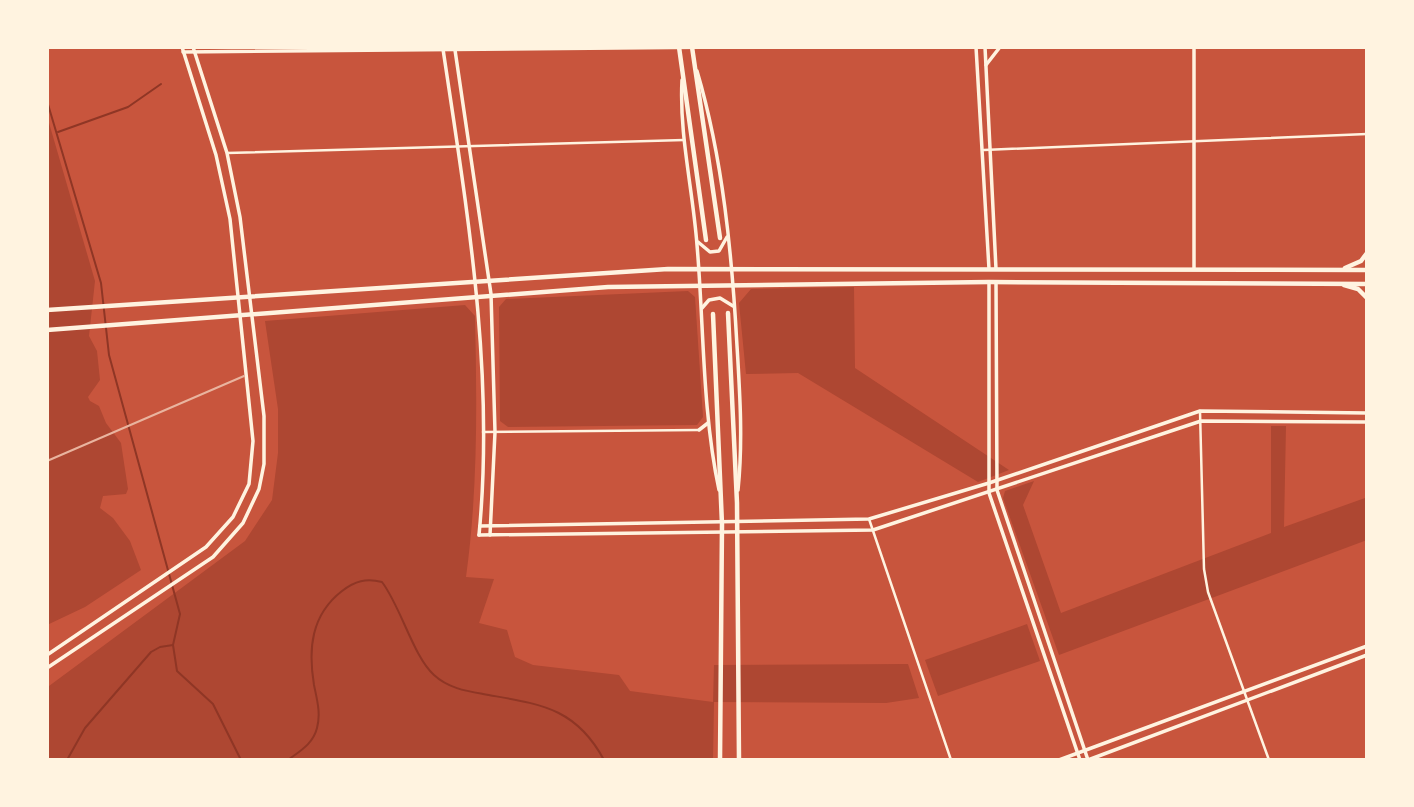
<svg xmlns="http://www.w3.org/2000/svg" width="1414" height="807" viewBox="0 0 1414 807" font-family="Montserrat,sans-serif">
<rect width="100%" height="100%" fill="#c8553d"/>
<!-- green -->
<g fill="#ae4732">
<path d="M47,116L95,281L89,336L97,351L100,380L88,397L90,401L99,406L106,423L121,443L128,489L126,494L103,496L100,508L113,518L130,541L141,570L85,607L47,625Z"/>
<path d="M854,287L855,368L1009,470L978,482L798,373L746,374L739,303L751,289Z"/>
<path d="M688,291L695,297L703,417L697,425L508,427L500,421L499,307L506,299Z"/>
<path d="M465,305L475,316C477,403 478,490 466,577L494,579L479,623L507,630L515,657L533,665L619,675L630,691L713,702L714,665L908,664L919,698L886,703L714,702L713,760H47L49,686L245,541L272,500L278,453V409L265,321Z"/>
<path d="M1271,426H1286L1284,527L1365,498L1367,540L1059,655L1003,498L1005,491L1034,481L1023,505L1061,613L1271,533Z"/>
<path d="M1027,624L1040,661L938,696L925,660Z"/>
</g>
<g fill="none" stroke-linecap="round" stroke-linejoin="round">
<!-- stream -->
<g stroke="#8f3625" stroke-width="2">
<path d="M47,101L101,283L109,355L180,614L173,645L177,671L213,704L241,760"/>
<path d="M58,132L128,107L161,84"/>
<path d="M67,760L85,728L151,652L160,647L173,645"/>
<path d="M288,760C300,751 313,744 317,728C321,713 317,700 314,685C308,649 311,615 342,591C355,581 366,578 382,582C401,607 413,656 434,675C448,688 466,691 483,694C538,704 575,706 604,760"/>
</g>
<!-- minor -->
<g stroke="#fff3e0" stroke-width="2.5">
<path d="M984,150L1367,134"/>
<path d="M227,153L684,140"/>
<path d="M1200,411L1204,569L1208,592L1269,760"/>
<path d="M483,432L699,430"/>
<path d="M869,519L951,760"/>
</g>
<!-- tertiary -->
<g stroke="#fff3e0" stroke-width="3.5">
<path d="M976,47L989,269"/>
<path d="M985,47L996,269"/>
<path d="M1194,47V269"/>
<path d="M697,71C723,159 732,255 737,346C740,395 743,442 738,490"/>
<path d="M682,80C679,135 693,190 697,245C704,326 702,410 719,490"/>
<path d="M698,242L710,252L719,251L727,237"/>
<path d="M989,282V493L1080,760"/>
<path d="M996,282L997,490L1088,760"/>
<path d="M702,308L709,300L720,298L733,306"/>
<path d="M699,430L708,423"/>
<path d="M480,526L869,519L989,483L1200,411L1367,413"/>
<path d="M479,535L873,530L1201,421L1367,422"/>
<path d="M1059,760L1367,646"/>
<path d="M1088,760L1367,655"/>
</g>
<!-- secondary -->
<g stroke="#fff3e0" stroke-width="3.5">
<path d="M443,49C467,210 495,372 479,535"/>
<path d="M455,50L491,294L495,432L490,535"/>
<path d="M183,52L727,47"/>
<path d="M986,65L1000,47"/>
<path d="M47,655L206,547L233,517L249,484L253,441L230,219L216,155L182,47"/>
<path d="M47,668L213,557L243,523L259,489L264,464V416L240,217L227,153L193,47"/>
</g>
<!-- primary -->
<g stroke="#fff3e0" stroke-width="4.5">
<path d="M679,47L706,240"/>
<path d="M692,47L720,238"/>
<path d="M1345,268L1361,261L1367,253"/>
<path d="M1344,285L1358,289L1367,298"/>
<path d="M47,310L668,269L1367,270"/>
<path d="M728,313L737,503L739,760"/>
<path d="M713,314L722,524L720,760"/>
<path d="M47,330L608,287L989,282L1367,284"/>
</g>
<!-- rail -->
<path stroke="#e9b49f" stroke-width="2" d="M47,461L244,376"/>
</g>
<!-- border -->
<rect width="1414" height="807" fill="none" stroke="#fff3e0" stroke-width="98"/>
</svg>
